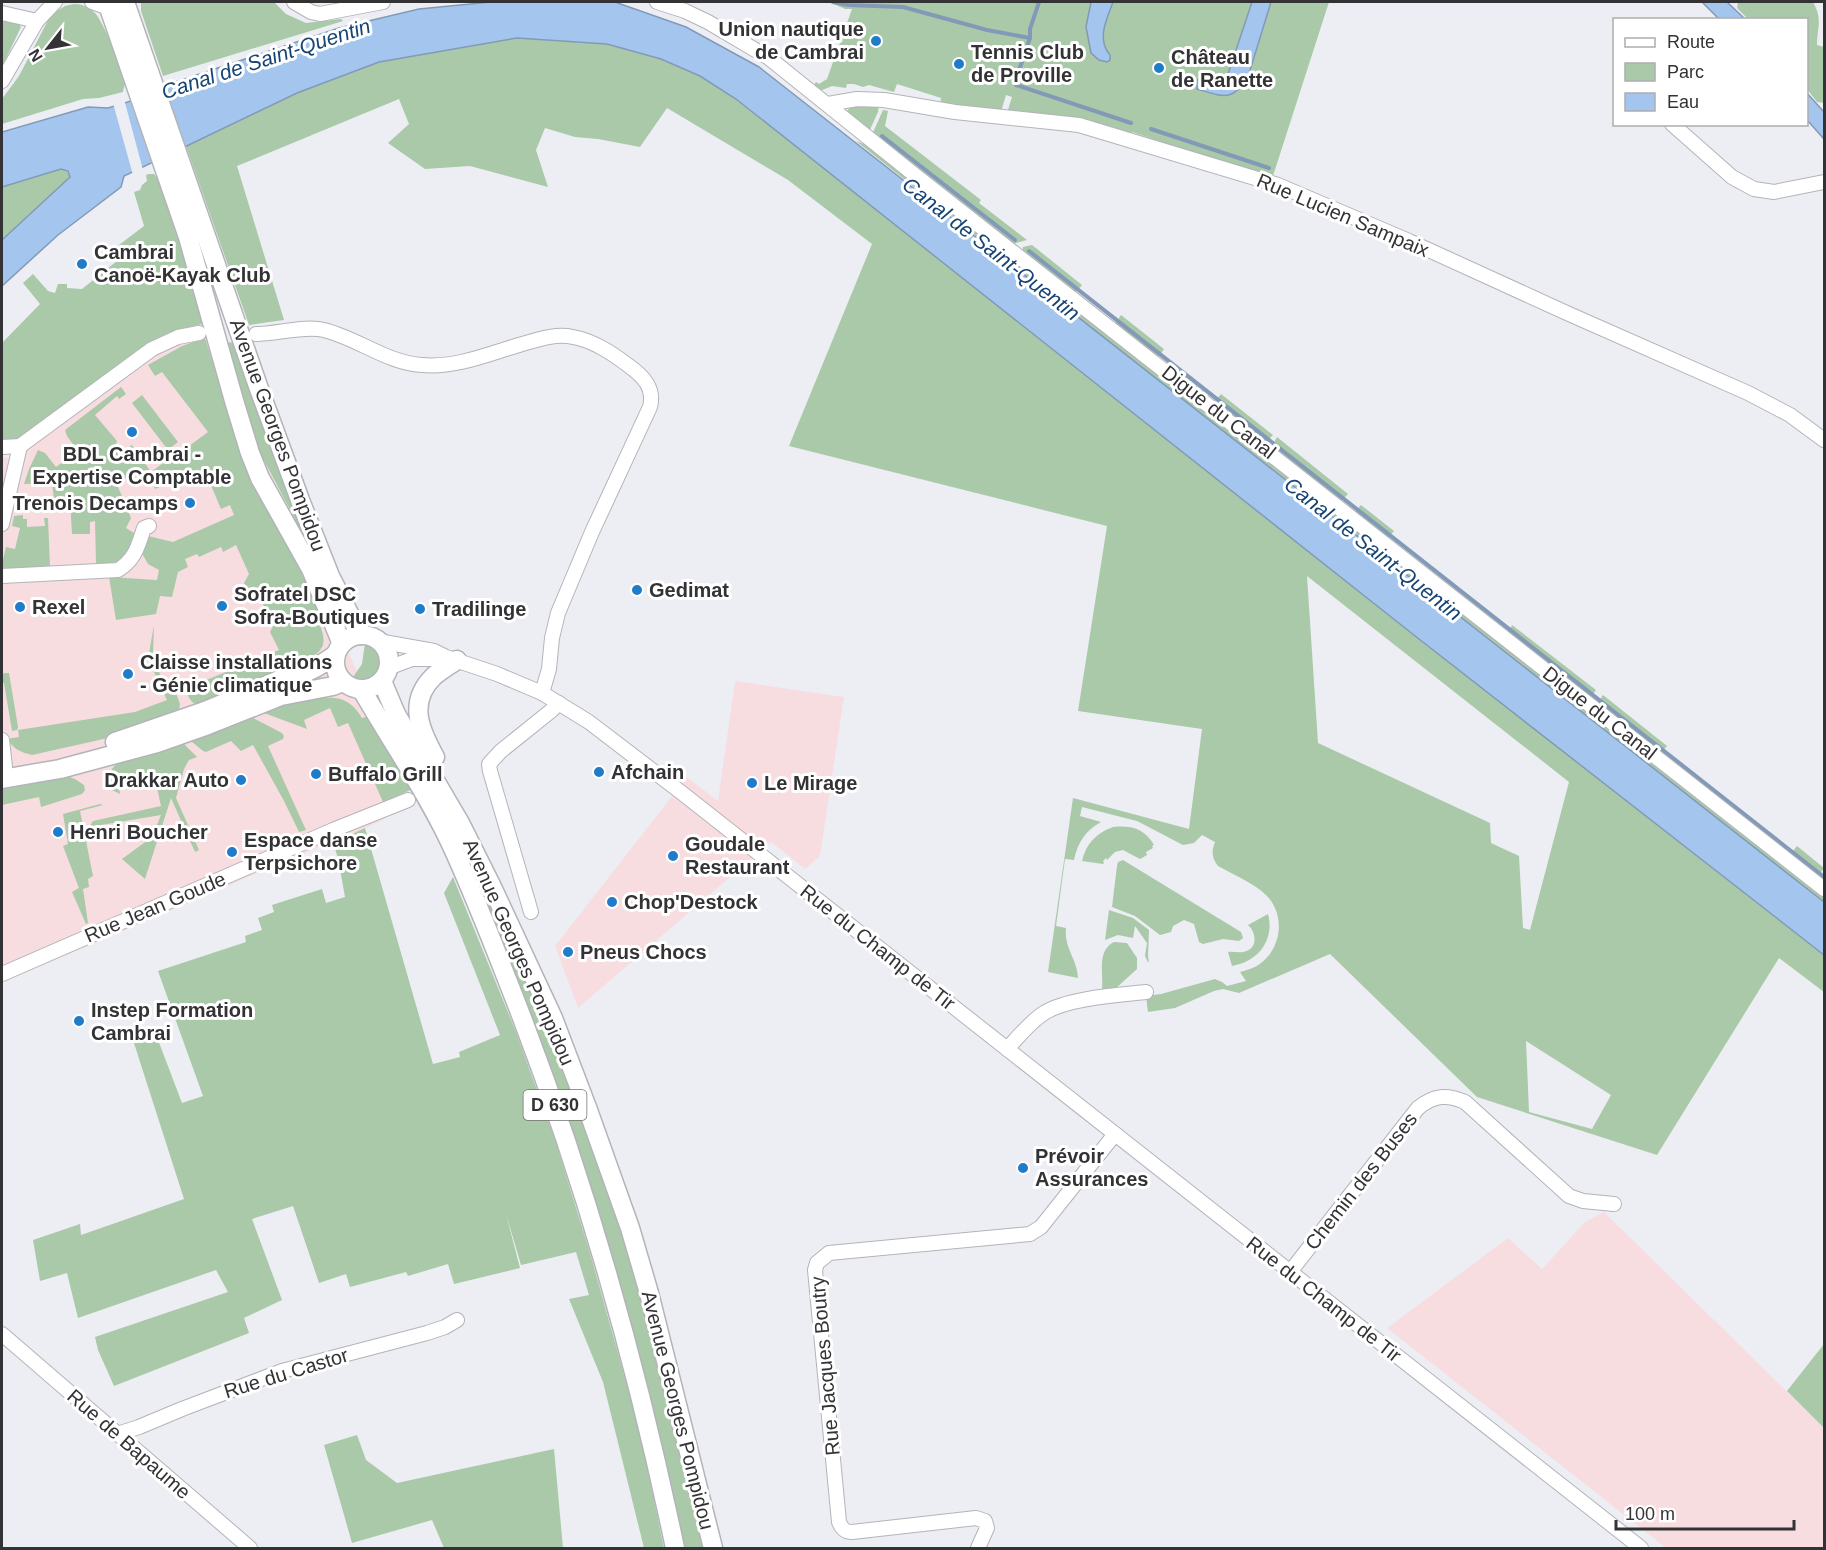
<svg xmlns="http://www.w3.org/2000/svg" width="1826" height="1550" viewBox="0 0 1826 1550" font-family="Helvetica,sans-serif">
<rect width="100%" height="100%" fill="#edeef4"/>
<!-- commercial -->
<g fill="#f8dde0">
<path d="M199,333L220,335L267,464L288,515L354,665L413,789L383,802L385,819L333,843L312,850L291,861L290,859L2,983V457L24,460L26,452L20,446L141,356Z"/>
<path d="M735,681L844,697L820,856L805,869L771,842L578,1008L555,946L687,777L718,801Z"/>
<path d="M1604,1212L1824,1428V1548H1666L1387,1328L1508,1238L1542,1269L1585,1222Z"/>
</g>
<!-- green -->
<g fill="#a9c9a8" fill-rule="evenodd">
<path d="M141,2H274L286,14L306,23L341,19L343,21L163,76L141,11Z"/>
<path d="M829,2H1329L1272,179L1132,132L1131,136L1007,113L1012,97L1006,95L1001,112L940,105L941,98L897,84L894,92L869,85L863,87L854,84H847L846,88L832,86L820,91L814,85L816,82L819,84L827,79L852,9H845Z"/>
<path d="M1738,2H1813C1823,20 1817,27 1817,45L1824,47V103L1817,102L1807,89L1806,20L1748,19L1737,8Z"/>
<path d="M74,4C82,4 89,7 95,13C103,21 124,72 125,83C125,84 123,91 123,92L99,98L83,99L2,124V99L19,76L45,26L50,17L57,11L65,6Z"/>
<path d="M2,21L18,23L21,27L2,67Z"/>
<path d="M517,38L607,44L661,59L700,76L736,99L1419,639L1824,955V992L1779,958L1657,1155L1477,1097L1330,954L1239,993L1223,989L1214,991L1175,1008L1148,1012L1146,996L1161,994L1215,979L1222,982L1227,986L1246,981L1240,972C1247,970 1255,968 1261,963C1282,947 1285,915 1267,896C1254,883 1234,875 1218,866C1212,858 1211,852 1215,842L1202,835L1194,843L1183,845L1137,821L1082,807L1080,816L1101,822C1085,831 1078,842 1074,860L1065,859L1056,926L1066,928C1064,949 1077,958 1078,978L1048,972L1073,798L1189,829L1202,729L1078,711L1107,526L789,446L872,244L788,180L667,108L640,147L598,139L575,137L545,128L536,150L548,187L470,166L425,169L388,143L409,124L399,99L237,166L284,320L249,325L186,146L297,93L379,62ZM1307,576L1569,782L1530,930L1523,928L1519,856L1491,843L1490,823L1318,743ZM1526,1041L1611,1095L1592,1129L1529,1112Z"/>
<path d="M879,104L878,112L868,134L847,114V111L851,106Z"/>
<path d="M883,110L888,111L885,126L981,200L979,203L1027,240L1012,244L871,137Z"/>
<path d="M856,141L869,146L1043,281L1041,285L1080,316L1085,314L1300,482L1297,486L1332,513L1336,511L1581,703V708L1605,727H1610L1824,895V902L1088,325Z"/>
<path d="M61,169L68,171L70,177L2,240V187Z"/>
<path d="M149,174H154L160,182L180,240L202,324L168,333L153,340L20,440L2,442V343L40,304L23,283L33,274L48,291L55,293L58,284H67V288L82,289L122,257L115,248L144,226L134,192L140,190L142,185L147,181L146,175Z"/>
<path d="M1032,245L1082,285L1076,292L1072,293L1022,255L1023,247Z"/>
<path d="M1121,315L1164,349L1158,358L1115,324Z"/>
<path d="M205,338L227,408L300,560L323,620L319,622C326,641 327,650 307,659L308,663L196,705C188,700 185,691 187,682L189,679L192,686L279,650L270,632L273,626L263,604L254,599L251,600L244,583L249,574L236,545L223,552L221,547L199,557L197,554L185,559L188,567L178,572L172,597L160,596L156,614L116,620L109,577L157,580L159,570L148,564L140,550L148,536L173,542L234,515L230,505L221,509L204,469L155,489L146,470L116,482L131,518L126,528L134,533C127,555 123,567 96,563L95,521L90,522V534H72L70,500H54L52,483L24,484L29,469L38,450L45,453L56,467L78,451L67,436L65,430L121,387L126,394L119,399L117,396L95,415L117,441L116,443L123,451L132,445L151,472L183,448L185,449L208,432L162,372L155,376L148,365L182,346Z"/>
<path d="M224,342L237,343L310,548L257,447Z"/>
<path d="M1221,394L1273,435L1265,443L1214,402Z"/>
<path d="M142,395L178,442L168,450L132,403Z"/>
<path d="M1277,437L1348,494L1340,502L1271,448Z"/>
<path d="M1361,505L1394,531L1387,539L1354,513Z"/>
<path d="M23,515V519H27V527L45,526L44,518H48L50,567L2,571V564L6,547L15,549L20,528L12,526L14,516Z"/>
<path d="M154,625L153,654L162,656L164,660L156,665L166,688L173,685L180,704L179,711L117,736L32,755C20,752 14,749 7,739L19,737L18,730L135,712L167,700L148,659Z"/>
<path d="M1512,625L1596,690L1591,697H1588L1507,636Z"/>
<path d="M365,643C394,654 379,685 351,680L362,664Z"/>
<path d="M5,673H9L18,727L17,730L12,731L4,683H2V674Z"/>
<path d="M1603,695L1667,746L1662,752L1659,753L1597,704Z"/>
<path d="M316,696C322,699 328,697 335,698C348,699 356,708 362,718L366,717L402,769L413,789L383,802L348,723L338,727L330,708L304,720L307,729L264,713L263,711Z"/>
<path d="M249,716L282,733L284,736L283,739L268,746L306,830L299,832L284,801L253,745L241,751L231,741L206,752L203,751L191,741V739Z"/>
<path d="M177,744H184L197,757L189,760L184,769L176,798L199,850L195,852L171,798L145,879L122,859L152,837L161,815L89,827L93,821L161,806L154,774L118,782L120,794L112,790L106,782C113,751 152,749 177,744Z"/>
<path d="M67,776L75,779L84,785L85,790L82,794L41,807L39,797L2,805V785Z"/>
<path d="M100,804L103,805L80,811L93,876L88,879L89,887L83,889L88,923L86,924L72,892L79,888L63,846L68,844L63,814Z"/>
<path d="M449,824L474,868L547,1026L620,1220L648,1313L706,1548H681L645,1386Z"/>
<path d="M1113,827C1132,825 1145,829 1154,845L1152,846L1153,848L1146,852L1147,855L1140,859L1123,850L1115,852L1107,860L1106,858L1103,861L1104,863L1103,864L1082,861C1086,844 1096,833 1113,827Z"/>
<path d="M365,828L433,1064L460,1057L459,1052L500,1035L444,893L453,877L516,1032L555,1140L590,1253L639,1428L664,1548H644L603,1382L569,1299L589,1295L576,1252L521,1265L506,1214L520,1268L454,1284L448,1264L408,1276L406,1272L350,1287L346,1274L319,1283L293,1206L252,1219L282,1300L244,1318L249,1333L114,1386L98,1350L95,1337L228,1292L216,1270L78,1318L67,1273L40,1281L33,1240L80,1224L81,1235L184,1199L133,1040L155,1032L182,1103L203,1096L158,971L246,942L245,936L262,930L258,918L274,912L272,905L322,889L326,903L345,897L338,858L333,843Z"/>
<path d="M1797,846L1824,868L1818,876L1788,857Z"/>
<path d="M1123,860L1241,932L1243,938L1239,941L1223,939L1203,944L1199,942L1194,924L1184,920L1173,926L1171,932L1160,935L1135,916L1112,907L1117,866L1118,862Z"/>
<path d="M1109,910L1133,918L1149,930L1148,956L1149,962H1148L1145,956L1147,943L1135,926L1133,938L1118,935L1105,940Z"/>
<path d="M1268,914C1275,940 1258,962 1232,966L1228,952C1233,951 1238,953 1243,952C1258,950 1257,933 1248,925Z"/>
<path d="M1114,942L1127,943L1137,958V969L1115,989L1102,991C1104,974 1096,951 1114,942Z"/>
<path d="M1824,1344V1428L1787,1391Z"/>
<path d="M357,1435L366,1460L397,1483L554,1449L563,1548H444L432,1520L352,1543L324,1445Z"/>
</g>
<!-- water -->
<g fill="#a4c6ee" stroke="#829ab7" stroke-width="1.5">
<path d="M491,2H615L686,27L759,67L1824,902V955L1419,639L736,99L700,76L661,59L607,44L517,38L379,62L297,93L124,176L121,187L58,235L2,286V240L70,177L68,171L61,169L2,187V132L88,107L108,108L131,101L130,97L339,28L419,9Z"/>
<path d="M1091,2H1113C1107,19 1096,39 1110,55V60L1107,62L1099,60L1091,53L1086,27Z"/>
<path d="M1252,2H1271L1248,77C1232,103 1222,96 1197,89V80L1201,78C1211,81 1219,85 1227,77Z"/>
<path d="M1702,2H1727L1745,19H1719Z"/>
<path d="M1806,92L1824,112V139L1807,120Z"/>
</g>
<!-- pier -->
<path fill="#edeef4" d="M124,99L143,170L133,175L113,103Z"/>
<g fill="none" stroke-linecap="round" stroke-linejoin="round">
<!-- stream -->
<g stroke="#829ab7" stroke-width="4">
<path d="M833,2L848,5L903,7L987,30L1030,38L1016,79V85L1131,123"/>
<path d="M1030,38V29L1039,2"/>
<path d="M1151,129L1269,168"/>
<path d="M882,136L1015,240"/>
<path d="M1029,251L1824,877"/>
</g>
<defs>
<g id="minor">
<path d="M92,2L109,8"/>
<path d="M294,2L311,12L320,14L383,2"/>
<path d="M657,2L685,11L708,22L769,58L911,172L1824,889"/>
<path d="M2,13L37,21"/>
<path d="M2,81L37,21L55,2"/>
<path d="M828,104L857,99L884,100L955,112L1079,125L1278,185L1409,241L1569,314L1748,393L1790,415L1824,440"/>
<path d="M1672,124L1732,177L1754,189L1774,192L1824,182"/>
<path d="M256,334C276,334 306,325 324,330C357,338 387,363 422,365C456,368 488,354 519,345C537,340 554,333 573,337C594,341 612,353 629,366C643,376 655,388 650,407L592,532L558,613L552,638L549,669L542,693"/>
<path d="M20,446L152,349L178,337L199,333"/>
<path d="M2,447L20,446"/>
<path d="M2,524L20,446"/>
<path d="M2,576L118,570C135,560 138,546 144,528L149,526"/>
<path d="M378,641L434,651L446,657L497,674L542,693L589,722L682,793L1641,1548"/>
<path d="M388,668L412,659H433L444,657"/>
<path d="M2,740L5,767"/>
<path d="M531,912L490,771L489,764L501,751L552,710L559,703"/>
<path d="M2,974L333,830L408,800"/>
<path d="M1007,1049C1018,1037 1030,1022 1044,1013C1067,998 1118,995 1146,992"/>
<path d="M1290,1272L1418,1108C1434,1095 1447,1094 1465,1102L1569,1196L1583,1201L1614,1204"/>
<path d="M2,1334L250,1548"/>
<path d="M117,1434L139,1427L182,1409L282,1371L427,1333L445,1327L457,1320"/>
<path d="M978,1548L987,1528L985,1521L976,1518L852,1532C845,1532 842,1529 839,1522L815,1270L817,1263L829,1253L1030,1234L1041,1227L1115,1134"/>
</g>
<g id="major">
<path d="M107,2L188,237L235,404L250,453L260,478L311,569L342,644"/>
<path d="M125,2L258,386L300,500L330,576L360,635"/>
<circle cx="362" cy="662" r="27"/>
<path d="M382,681L396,714L460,823L492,887L553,1018L588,1110L630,1228L649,1293L713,1548"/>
<path d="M362,690C391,741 425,789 450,842C472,889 491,938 510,987C582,1169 635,1357 675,1548"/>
<path d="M115,742L205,711L279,680L303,674L317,667L335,655"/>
<path d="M435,757C420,730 407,702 434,676C441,670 449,665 457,660"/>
<path d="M2,779L60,769L157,743L208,725L281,696L333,686L342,682"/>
</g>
</defs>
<!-- minor casing -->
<use href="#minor" stroke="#b3b4ba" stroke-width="16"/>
<!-- major casing -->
<use href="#major" stroke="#b3b4ba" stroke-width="21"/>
<!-- minor -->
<use href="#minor" stroke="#fff" stroke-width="14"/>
<!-- major -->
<use href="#major" stroke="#fff" stroke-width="18"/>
</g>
<!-- markers -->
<g fill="#207bc8" stroke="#fff" stroke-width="2">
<circle cx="876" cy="41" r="6"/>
<circle cx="959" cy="64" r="6"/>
<circle cx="1159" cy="68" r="6"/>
<circle cx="82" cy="264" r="6"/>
<circle cx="132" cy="432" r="6"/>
<circle cx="190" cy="503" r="6"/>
<circle cx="637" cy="590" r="6"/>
<circle cx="222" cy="606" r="6"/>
<circle cx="20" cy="607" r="6"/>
<circle cx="420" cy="609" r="6"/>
<circle cx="128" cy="674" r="6"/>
<circle cx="599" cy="772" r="6"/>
<circle cx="316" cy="774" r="6"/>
<circle cx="241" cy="780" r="6"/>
<circle cx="752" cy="783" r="6"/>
<circle cx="58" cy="832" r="6"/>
<circle cx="232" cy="852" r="6"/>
<circle cx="673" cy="856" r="6"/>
<circle cx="612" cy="902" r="6"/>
<circle cx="568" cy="952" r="6"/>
<circle cx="79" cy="1021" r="6"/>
<circle cx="1023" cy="1168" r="6"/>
</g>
<g text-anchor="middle" stroke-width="6" stroke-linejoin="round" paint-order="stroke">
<!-- shield labels -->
<rect fill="#fff" stroke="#707072" stroke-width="1.5" x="523.5" y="1090" width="63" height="30" rx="4.5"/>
<g font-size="18" font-weight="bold" fill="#333336">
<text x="555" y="1111">D 630</text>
</g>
<!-- poi labels -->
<g font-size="20" font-weight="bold" fill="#333336" stroke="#fff" text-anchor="start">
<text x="864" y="36" text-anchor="end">Union nautique<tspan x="864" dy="23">de Cambrai</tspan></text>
<text x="971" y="59">Tennis Club<tspan x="971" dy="23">de Proville</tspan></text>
<text x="1171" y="64">Château<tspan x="1171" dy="23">de Ranette</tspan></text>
<text x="94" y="259">Cambrai<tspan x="94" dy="23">Canoë-Kayak Club</tspan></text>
<text x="132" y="461" text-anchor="middle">BDL Cambrai -<tspan x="132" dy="23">Expertise Comptable</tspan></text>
<text x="178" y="510" text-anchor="end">Trenois Decamps</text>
<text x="649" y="597">Gedimat</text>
<text x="234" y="601">Sofratel DSC<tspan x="234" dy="23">Sofra-Boutiques</tspan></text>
<text x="32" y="614">Rexel</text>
<text x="432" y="616">Tradilinge</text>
<text x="140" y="669">Claisse installations<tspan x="140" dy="23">- Génie climatique</tspan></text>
<text x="611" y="779">Afchain</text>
<text x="328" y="781">Buffalo Grill</text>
<text x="229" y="787" text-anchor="end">Drakkar Auto</text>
<text x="764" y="790">Le Mirage</text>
<text x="70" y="839">Henri Boucher</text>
<text x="244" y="847">Espace danse<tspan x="244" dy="23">Terpsichore</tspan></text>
<text x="685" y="851">Goudale<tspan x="685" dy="23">Restaurant</tspan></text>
<text x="624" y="909">Chop'Destock</text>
<text x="580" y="959">Pneus Chocs</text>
<text x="91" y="1017">Instep Formation<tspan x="91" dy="23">Cambrai</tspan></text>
<text x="1035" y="1163">Prévoir<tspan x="1035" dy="23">Assurances</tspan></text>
</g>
<!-- street labels -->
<g font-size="20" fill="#333336" stroke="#fff">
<text transform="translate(1343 215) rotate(23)" y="7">Rue Lucien Sampaix</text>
<text transform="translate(1219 412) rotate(38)" y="7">Digue du Canal</text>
<text transform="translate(278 435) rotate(70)" y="7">Avenue Georges Pompidou</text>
<text transform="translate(1600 713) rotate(38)" y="7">Digue du Canal</text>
<text transform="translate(155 907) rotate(-23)" y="7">Rue Jean Goude</text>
<text transform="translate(878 947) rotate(38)" y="7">Rue du Champ de Tir</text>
<text transform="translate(519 952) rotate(66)" y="7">Avenue Georges Pompidou</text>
<text transform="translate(1361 1181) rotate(-52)" y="7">Chemin des Buses</text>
<text transform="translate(1324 1299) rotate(38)" y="7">Rue du Champ de Tir</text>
<text transform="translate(825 1366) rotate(-95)" y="7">Rue Jacques Boutry</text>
<text transform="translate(286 1373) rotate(-17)" y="7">Rue du Castor</text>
<text transform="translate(678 1410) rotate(76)" y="7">Avenue Georges Pompidou</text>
<text transform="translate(129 1444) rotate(41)" y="7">Rue de Bapaume</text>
</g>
<!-- water labels -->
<g font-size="21" font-style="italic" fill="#164475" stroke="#fff">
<text transform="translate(266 59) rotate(-18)" y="7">Canal de Saint-Quentin</text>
<text transform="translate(991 249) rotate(38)" y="7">Canal de Saint-Quentin</text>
<text transform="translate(1373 549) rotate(38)" y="7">Canal de Saint-Quentin</text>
</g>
</g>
<!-- border -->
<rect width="1826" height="1550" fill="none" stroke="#333336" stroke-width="6"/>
<!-- legend -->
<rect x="1613" y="18" width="195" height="108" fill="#ffffff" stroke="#adadaf" stroke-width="1.5"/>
<rect x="1625" y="38" width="30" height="9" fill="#ffffff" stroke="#adadaf" stroke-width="1.5"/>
<text x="1667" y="48" font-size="18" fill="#333336">Route</text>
<rect x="1625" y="63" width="30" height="18" fill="#a9c9a8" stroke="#adadaf" stroke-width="1.5"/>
<text x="1667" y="78" font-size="18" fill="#333336">Parc</text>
<rect x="1625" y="93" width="30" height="18" fill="#a4c6ee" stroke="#adadaf" stroke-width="1.5"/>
<text x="1667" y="108" font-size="18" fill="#333336">Eau</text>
<!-- north arrow -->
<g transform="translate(48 48) rotate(239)" stroke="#ffffff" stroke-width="4.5" paint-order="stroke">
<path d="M0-4.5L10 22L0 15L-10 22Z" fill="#333336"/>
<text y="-9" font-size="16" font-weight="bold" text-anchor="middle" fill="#333336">N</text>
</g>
<!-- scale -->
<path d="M1616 1520v9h178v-9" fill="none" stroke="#333336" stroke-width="3"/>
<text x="1625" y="1520" font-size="18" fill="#333336" stroke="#ffffff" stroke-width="4.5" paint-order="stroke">100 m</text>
</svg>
